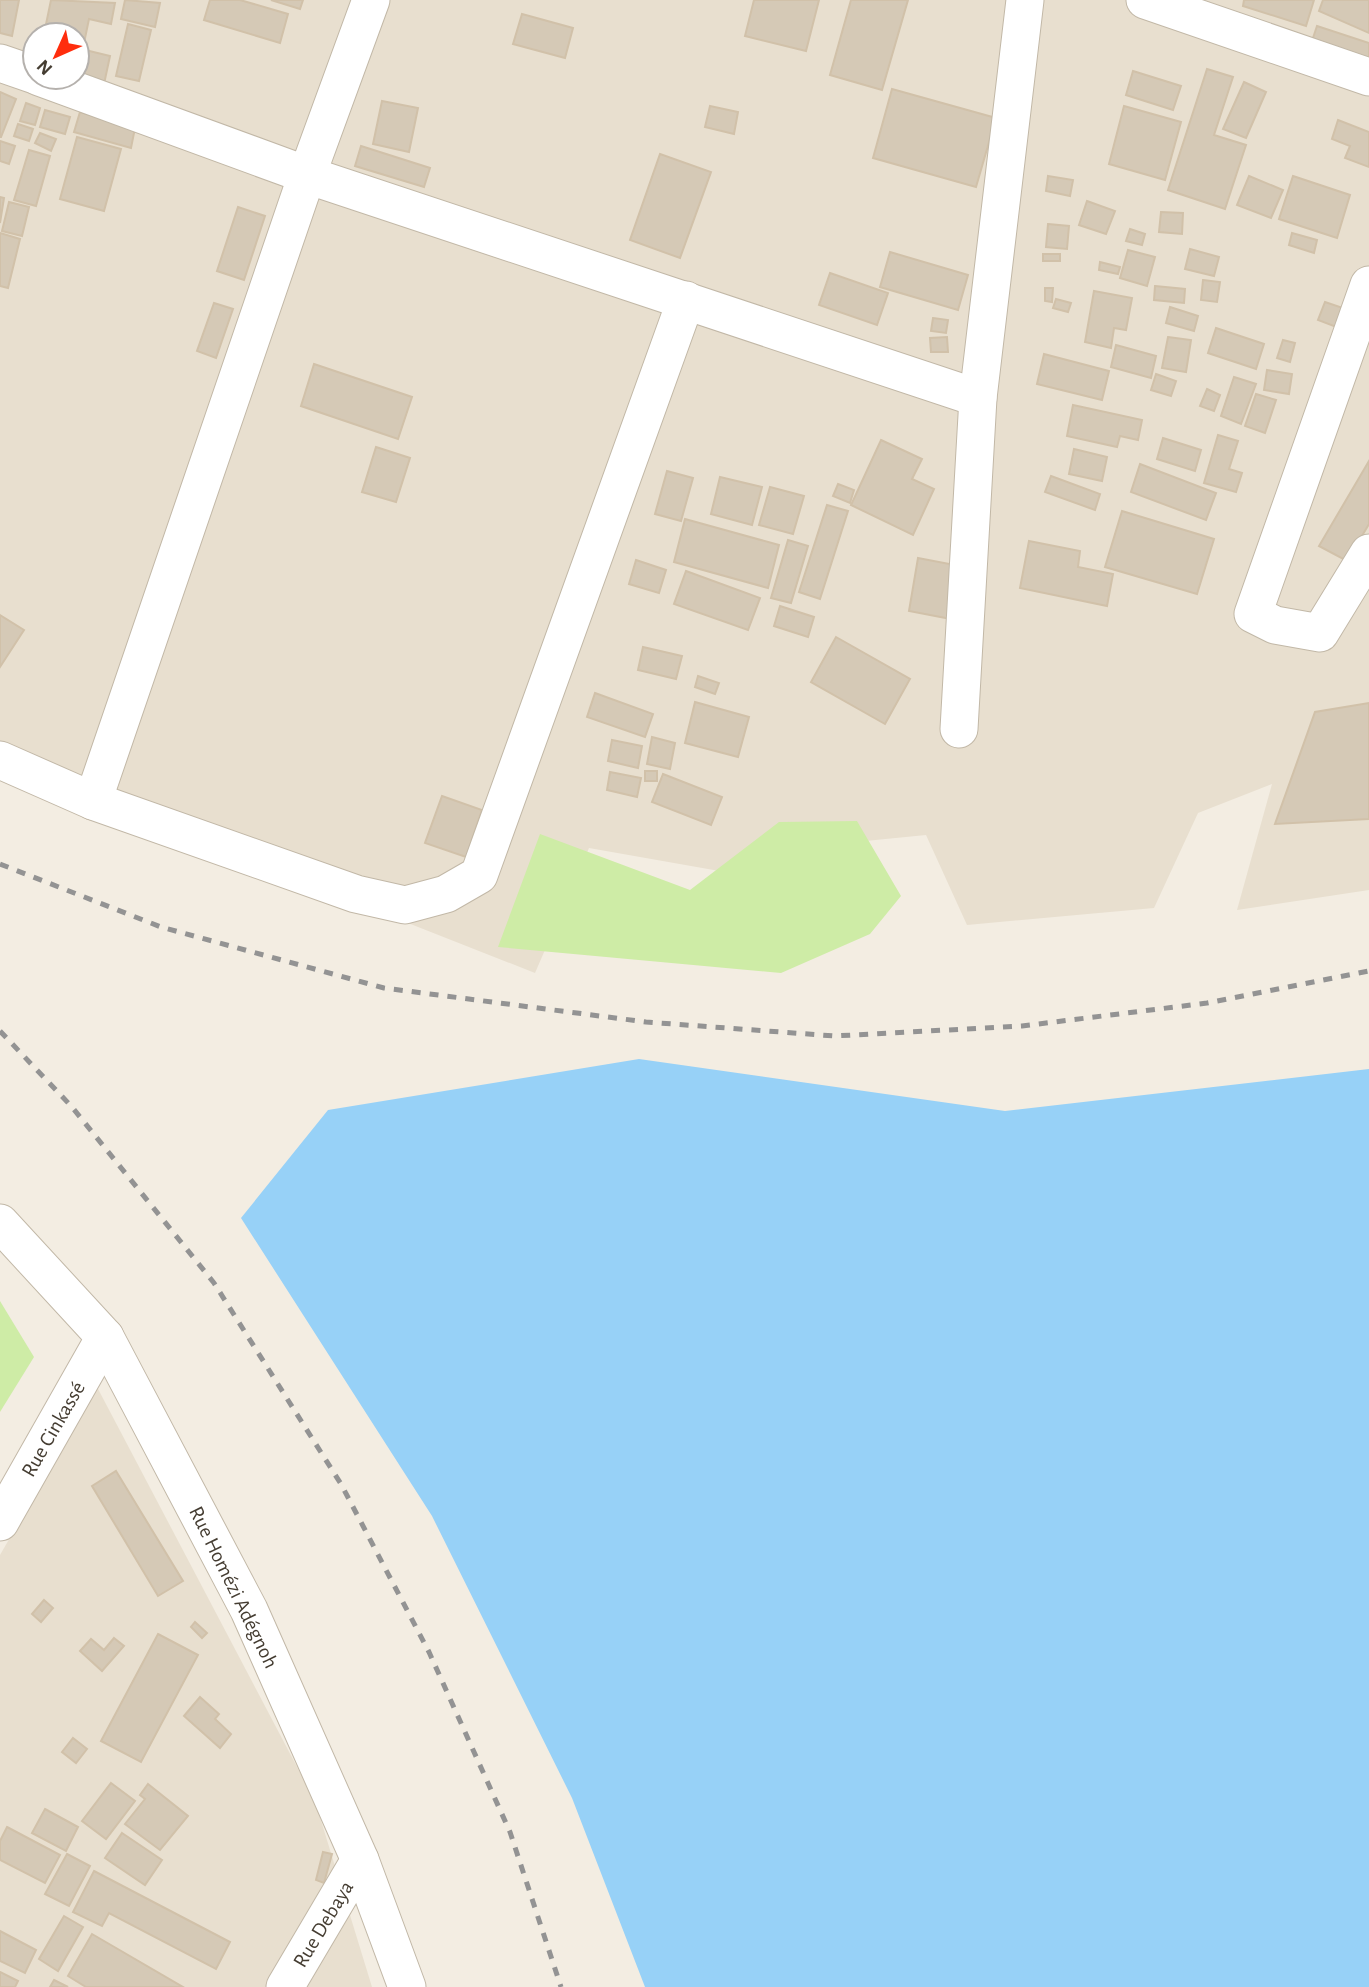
<svg xmlns="http://www.w3.org/2000/svg" width="1369" height="1987" viewBox="0 0 1369 1987" font-family="'Alegreya Sans',sans-serif">
<rect width="100%" height="100%" fill="#f3ede2"/>
<!-- residential -->
<g fill="#e8dfcf" fill-rule="evenodd">
<path d="M0,0H1369V890L1237,910L1272,784L1198,813L1154,908L967,925L926,835L825,845L759,878L589,848L535,973L0,762ZM35,35H77V77H35Z"/>
<path d="M97,1387L315,1801L372,1987H0V1555Z"/>
</g>
<!-- green -->
<g fill="#ceeca6">
<path d="M857,821L901,896L870,934L781,973L498,947L540,834L690,890L779,822Z"/>
<path d="M0,1301L34,1357L0,1412Z"/>
</g>
<!-- water -->
<path fill="#97d1f7" d="M639,1059L1005,1111L1369,1069V1987H645L572,1798L432,1516L241,1218L328,1110Z"/>
<!-- building -->
<g fill="#d5c9b6" stroke="#d1c1a9" stroke-width="2">
<path d="M0,0H19L12,36L0,33Z"/>
<path d="M51,0L115,3L111,24L89,19L84,43L77,41V35L44,34Z"/>
<path d="M125,0L160,3L155,27L121,19Z"/>
<path d="M210,0H240L288,14L280,43L204,20Z"/>
<path d="M271,0H303L300,9Z"/>
<path d="M754,0H819L806,51L745,36Z"/>
<path d="M851,0H908L882,90L830,75Z"/>
<path d="M1244,0H1314L1306,26L1243,6Z"/>
<path d="M1323,0H1369V33L1319,11Z"/>
<path d="M522,14L573,28L565,58L513,44Z"/>
<path d="M128,24L151,30L139,81L116,76Z"/>
<path d="M1317,26L1369,43V67L1310,47Z"/>
<path d="M77,48L110,56L104,84L77,77Z"/>
<path d="M1207,69L1233,77L1214,135L1246,145L1225,209L1168,190Z"/>
<path d="M1133,71L1181,86L1173,110L1126,95Z"/>
<path d="M1244,82L1266,92L1246,138L1223,129Z"/>
<path d="M892,89L996,118L976,187L873,158Z"/>
<path d="M0,92L16,99L1,137H0Z"/>
<path d="M382,101L418,108L409,152L373,144Z"/>
<path d="M26,103L40,108L35,125L20,121Z"/>
<path d="M710,106L738,112L734,134L705,127Z"/>
<path d="M1124,106L1181,122L1165,180L1109,164Z"/>
<path d="M45,110L70,117L65,134L40,127Z"/>
<path d="M80,112L135,128L131,148L74,132Z"/>
<path d="M1338,120L1369,132V167L1345,158L1350,146L1332,139Z"/>
<path d="M18,124L33,129L29,141L14,136Z"/>
<path d="M40,133L56,139L51,151L35,143Z"/>
<path d="M77,137L121,149L104,211L60,199Z"/>
<path d="M0,141L15,146L9,164L0,161Z"/>
<path d="M361,146L430,168L424,187L355,166Z"/>
<path d="M29,150L50,156L36,206L14,200Z"/>
<path d="M660,154L711,172L680,258L630,240Z"/>
<path d="M1048,176L1073,180L1070,196L1046,191Z"/>
<path d="M1249,176L1283,190L1271,218L1237,205Z"/>
<path d="M1293,176L1350,195L1337,238L1279,219Z"/>
<path d="M0,197L4,198L0,223Z"/>
<path d="M1087,201L1115,211L1106,234L1079,225Z"/>
<path d="M9,202L29,207L22,236L2,231Z"/>
<path d="M238,207L265,216L244,280L217,271Z"/>
<path d="M1161,212L1183,213L1182,234L1159,232Z"/>
<path d="M1048,224L1069,226L1067,249L1046,247Z"/>
<path d="M1130,229L1145,234L1142,245L1126,241Z"/>
<path d="M0,233L20,239L8,288L0,286Z"/>
<path d="M1292,233L1317,240L1314,253L1289,245Z"/>
<path d="M1190,249L1219,257L1214,276L1185,269Z"/>
<path d="M1128,250L1155,257L1147,286L1120,278Z"/>
<path d="M890,252L968,275L958,310L880,287Z"/>
<rect x="1043" y="254" width="17" height="7"/>
<path d="M1100,262L1120,267L1118,274L1099,270Z"/>
<path d="M830,273L888,293L877,325L819,305Z"/>
<path d="M1203,280L1220,282L1217,302L1201,300Z"/>
<path d="M1155,286L1185,289L1184,303L1154,300Z"/>
<path d="M1045,288H1053L1052,302L1045,301Z"/>
<path d="M1094,291L1132,298L1126,330L1114,328L1111,348L1085,342Z"/>
<path d="M1056,299L1071,303L1068,312L1053,308Z"/>
<path d="M1325,302L1346,309L1339,328L1318,320Z"/>
<path d="M214,303L233,309L216,358L197,351Z"/>
<path d="M1170,307L1198,316L1194,331L1166,323Z"/>
<path d="M933,318L948,320L946,333L931,331Z"/>
<path d="M1216,328L1264,344L1256,369L1208,353Z"/>
<path d="M947,337L948,352H931L930,338Z"/>
<path d="M1168,337L1191,340L1186,372L1162,368Z"/>
<path d="M1283,340L1295,343L1290,362L1277,358Z"/>
<path d="M1116,345L1156,356L1151,378L1111,367Z"/>
<path d="M1044,354L1109,371L1102,400L1037,384Z"/>
<path d="M314,364L412,397L398,439L301,406Z"/>
<path d="M1267,370L1292,374L1289,394L1264,390Z"/>
<path d="M1156,374L1176,381L1171,396L1151,390Z"/>
<path d="M1234,377L1256,384L1241,424L1221,416Z"/>
<path d="M1207,389L1220,395L1214,411L1200,406Z"/>
<path d="M1256,394L1276,400L1265,433L1245,426Z"/>
<path d="M1073,405L1142,420L1138,440L1120,436L1117,447L1067,436Z"/>
<path d="M1218,435L1238,441L1229,469L1242,473L1236,492L1204,483Z"/>
<path d="M1163,438L1201,450L1195,471L1157,459Z"/>
<path d="M881,440L922,459L912,479L934,489L913,535L851,505Z"/>
<path d="M376,447L410,458L396,502L362,492Z"/>
<path d="M1074,449L1107,457L1102,481L1069,474Z"/>
<path d="M1369,461V524L1347,561L1319,546Z"/>
<path d="M1140,464L1216,493L1206,520L1131,492Z"/>
<path d="M667,471L693,478L681,521L655,514Z"/>
<path d="M1051,476L1100,494L1095,510L1045,492Z"/>
<path d="M720,477L762,487L752,525L711,514Z"/>
<path d="M838,484L854,490L850,503L833,496Z"/>
<path d="M770,487L804,496L793,534L759,525Z"/>
<path d="M827,505L848,511L820,599L799,592Z"/>
<path d="M1122,511L1214,539L1197,594L1105,567Z"/>
<path d="M685,519L779,545L768,588L674,562Z"/>
<path d="M788,540L808,546L791,603L771,598Z"/>
<path d="M1029,541L1080,551L1078,567L1113,574L1107,606L1020,588Z"/>
<path d="M918,558L960,566L951,619L909,611Z"/>
<path d="M636,560L666,570L659,593L629,584Z"/>
<path d="M686,571L760,598L748,630L674,604Z"/>
<path d="M780,606L814,617L808,637L774,626Z"/>
<path d="M0,615L24,630L0,667Z"/>
<path d="M836,637L910,679L885,724L811,682Z"/>
<path d="M643,647L682,656L676,679L638,670Z"/>
<path d="M698,676L719,683L715,694L695,687Z"/>
<path d="M595,693L653,714L645,737L587,717Z"/>
<path d="M695,702L749,717L738,757L685,743Z"/>
<path d="M1369,703V819L1275,824L1315,712Z"/>
<path d="M652,737L675,743L670,769L647,764Z"/>
<path d="M612,740L642,746L638,768L608,761Z"/>
<rect x="645" y="771" width="12" height="10"/>
<path d="M610,772L641,778L637,797L607,790Z"/>
<path d="M663,774L722,797L711,825L652,802Z"/>
<path d="M442,796L482,810L466,857L425,843Z"/>
<path d="M116,1471L183,1581L158,1596L92,1486Z"/>
<path d="M44,1600L53,1608L41,1622L32,1614Z"/>
<path d="M195,1622L207,1633L202,1638L191,1627Z"/>
<path d="M158,1634L198,1655L141,1762L101,1741Z"/>
<path d="M114,1638L124,1646L102,1671L80,1651L91,1639L104,1650Z"/>
<path d="M200,1697L219,1714L215,1719L231,1734L220,1748L184,1716Z"/>
<path d="M73,1738L87,1749L76,1763L62,1752Z"/>
<path d="M111,1783L135,1801L106,1839L82,1821Z"/>
<path d="M148,1784L188,1816L160,1850L125,1824L145,1799L140,1795Z"/>
<path d="M45,1809L78,1827L66,1851L32,1833Z"/>
<path d="M7,1827L60,1855L45,1883L0,1860V1841Z"/>
<path d="M122,1833L162,1860L145,1885L105,1858Z"/>
<path d="M323,1852L332,1854L324,1883L316,1880Z"/>
<path d="M67,1854L90,1866L69,1906L45,1894Z"/>
<path d="M94,1871L230,1942L216,1969L109,1913L102,1926L73,1912Z"/>
<path d="M64,1916L83,1927L58,1971L39,1959Z"/>
<path d="M0,1931L36,1950L25,1973L0,1961Z"/>
<path d="M92,1934L183,1987H86L68,1976Z"/>
<path d="M0,1972L18,1981L15,1987H0Z"/>
<path d="M54,1980L68,1987H50Z"/>
</g>
<g fill="none" stroke-linecap="round" stroke-linejoin="round">
<defs>
<g id="street">
<path d="M1145,0L1369,77"/>
<path d="M0,63L35,75"/>
<path d="M39,77L307,175L978,398"/>
<path d="M1369,285L1253,614L1275,625L1320,633L1369,553"/>
<path d="M959,729L978,398L1025,0"/>
<path d="M0,760L93,801L356,894L405,905L446,894L479,875L686,300"/>
<path d="M93,801L307,175L371,0"/>
<path d="M0,1223L105,1337L249,1610L360,1860L407,1987"/>
<path d="M0,1522L105,1337"/>
<path d="M285,1987L360,1860"/>
</g>
</defs>
<!-- street casing -->
<use href="#street" stroke="#c2b8a7" stroke-width="39"/>
<!-- street -->
<use href="#street" stroke="#fff" stroke-width="37"/>
<!-- rail -->
<g stroke="#939393" stroke-width="5" stroke-dasharray="9 9" stroke-linecap="butt">
<path d="M0,864L161,927L384,988L646,1022L834,1036L1022,1026L1207,1003L1369,971"/>
<path d="M0,1031L72,1107L214,1283L341,1484L429,1652L510,1832L561,1987"/>
</g>
</g>
<g text-anchor="middle" stroke-width="5" stroke-linejoin="round" paint-order="stroke">
<!-- street labels -->
<g font-size="21" fill="#453d32" stroke="#fff">
<text transform="translate(53 1429) rotate(-60)" y="7">Rue Cinkassé</text>
<text transform="translate(234 1587) rotate(64)" y="7">Rue Homézi Adégnoh</text>
<text transform="translate(323 1924) rotate(-59)" y="7">Rue Debaya</text>
</g>
</g>
<!-- north arrow -->
<g transform="translate(56 56) rotate(225)"><circle r="33" fill="#ffffff" stroke="#b5b1ad" stroke-width="2"/>
<path d="M0-5L12 26L0 18L-12 26Z" fill="#ff2d0d"/>
<text y="-10" font-size="19" font-weight="bold" text-anchor="middle" fill="#453d32">N</text>
</g>
</svg>
